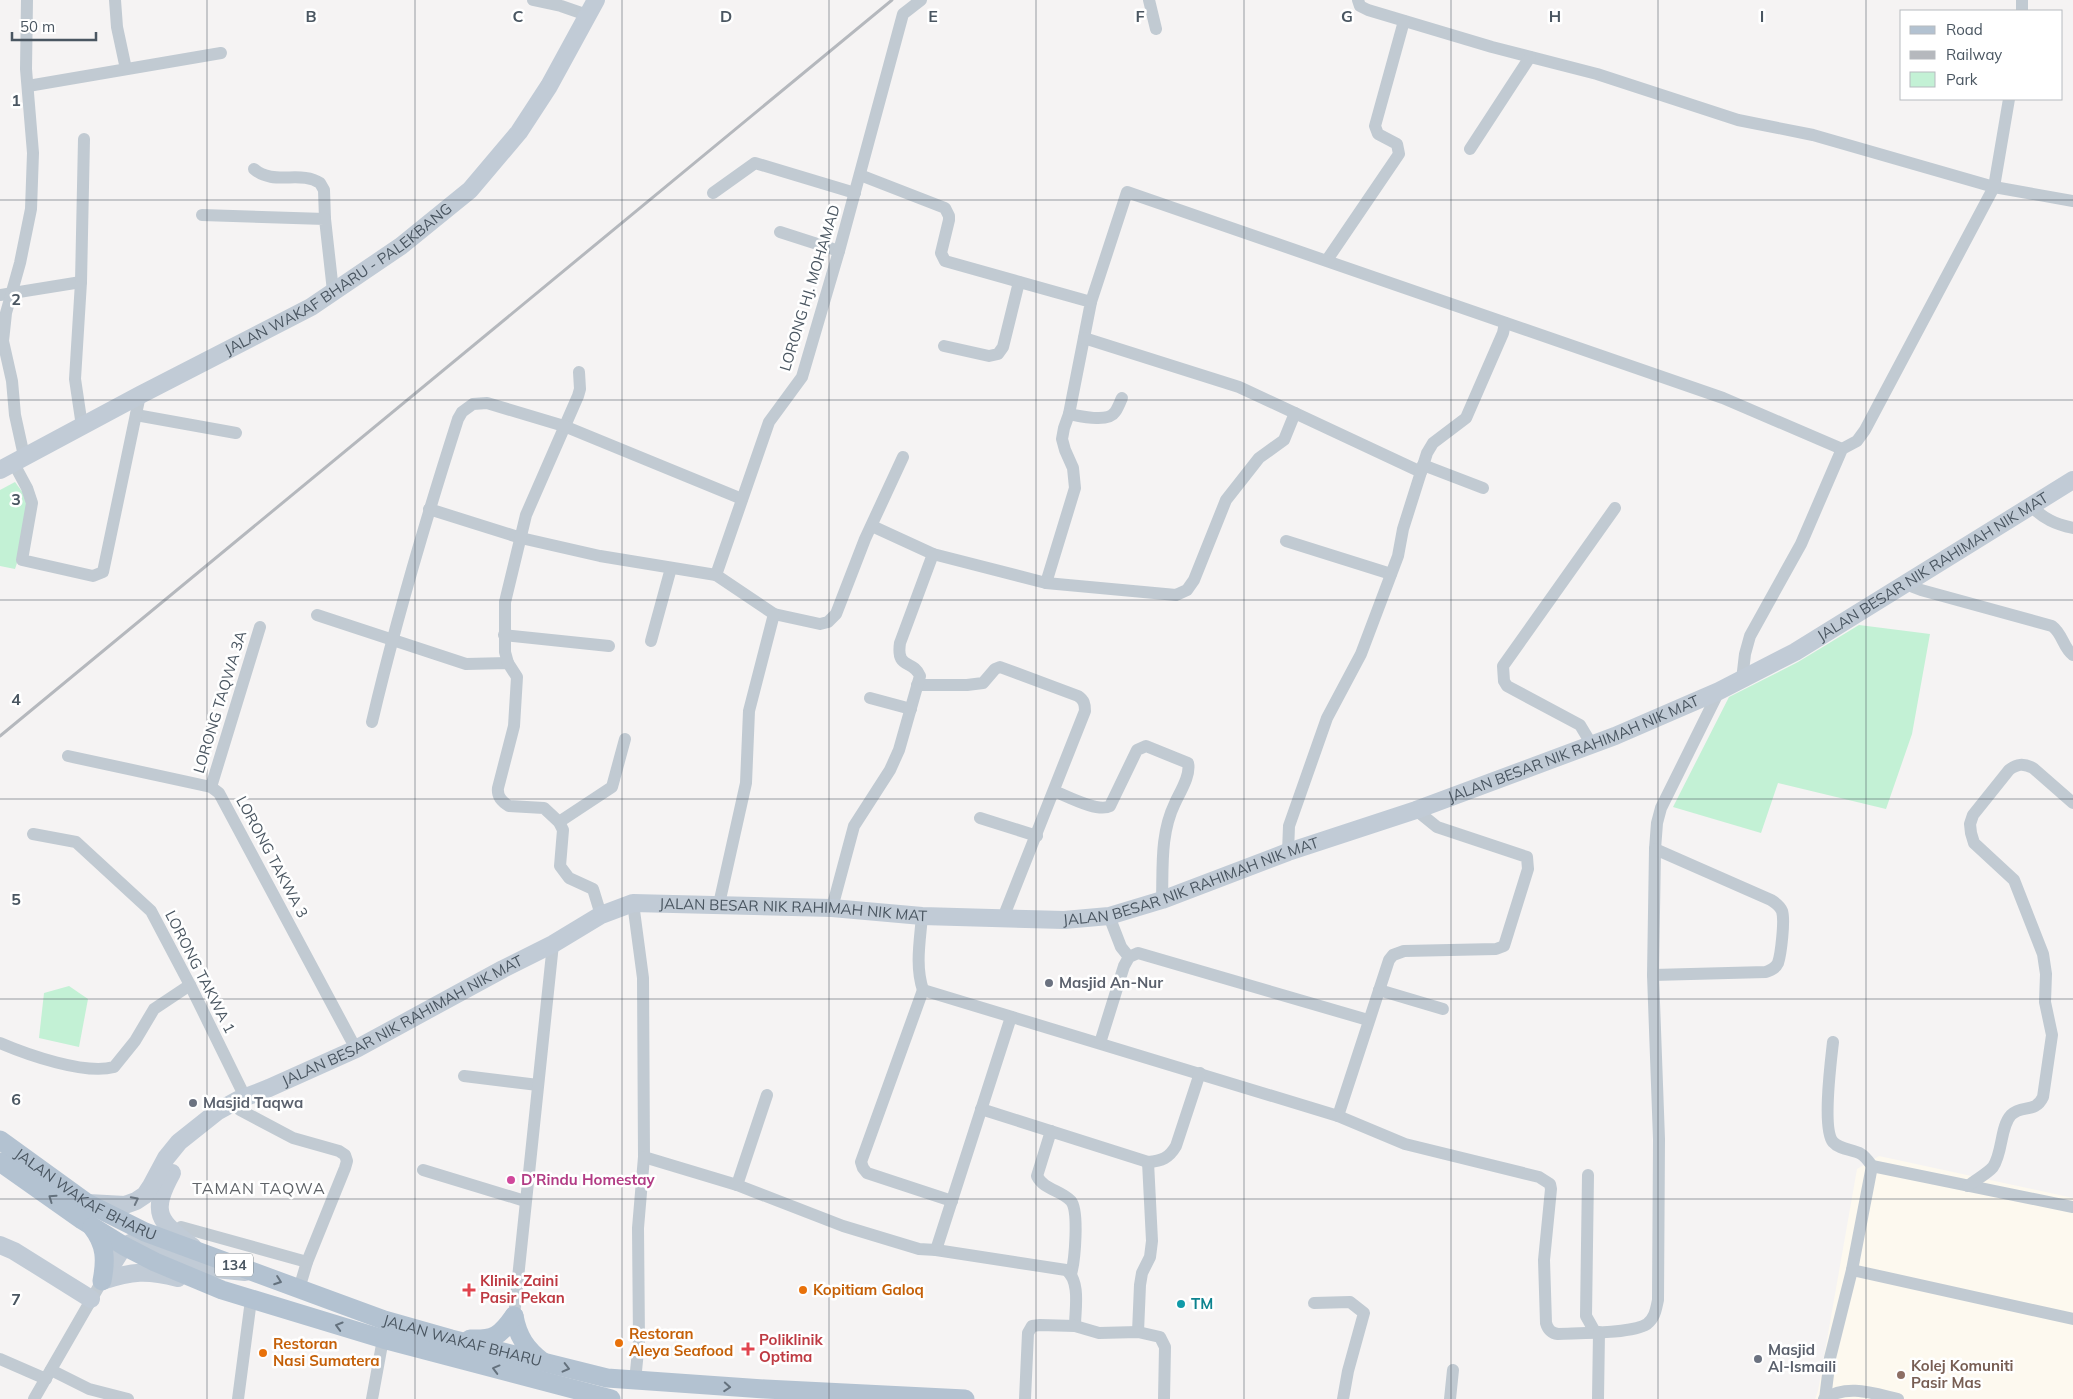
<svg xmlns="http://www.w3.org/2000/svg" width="2073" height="1399" viewBox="0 0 2073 1399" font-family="Mulish,sans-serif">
<rect width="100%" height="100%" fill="#f5f3f3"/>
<!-- commercial -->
<path fill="#fdf9ef" d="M1879,1156L2073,1198V1399H1815L1818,1391L1857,1169Z"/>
<!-- green -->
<g fill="#c3f1d5">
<path d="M15,482L29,501L22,548L15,569L0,566V490Z"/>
<path d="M1859,625L1930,634L1912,734L1886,809L1778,783L1761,833L1673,807L1729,697L1798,662Z"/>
<path d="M69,986L88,999L79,1047L39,1038L44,993Z"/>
</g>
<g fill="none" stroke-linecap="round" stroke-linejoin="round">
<!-- street -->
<g stroke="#c1cad2" stroke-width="12">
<path d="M115,0L117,27L126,69"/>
<path d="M533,0L561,6L587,15"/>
<path d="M1149,0L1156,29"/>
<path d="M1358,0L1360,6L1368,10L1492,47L1597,74L1738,120L1813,135L1994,187L2073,201"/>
<path d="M2022,0V11"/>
<path d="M28,86L221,53"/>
<path d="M1470,149L1530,57"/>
<path d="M254,169C273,186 301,170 320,183L324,190L325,219"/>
<path d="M860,175L945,208L949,216V220L941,253L945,261L1091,302L1069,414L1064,428L1062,439L1065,450L1073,468L1075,488L1046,583"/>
<path d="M713,193L755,163L855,193"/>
<path d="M202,215L325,219L333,291"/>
<path d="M780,232L839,251"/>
<path d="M1327,260L1399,154L1397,144L1378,134L1375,126L1404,21"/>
<path d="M0,295L81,282"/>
<path d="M1091,302L1127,192L1723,398L1842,449"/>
<path d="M1084,338L1239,387L1421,472"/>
<path d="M944,346L989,356L998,354L1003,347L1019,282"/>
<path d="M1069,414C1080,416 1108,423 1115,412C1118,408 1120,402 1122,398"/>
<path d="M136,415L236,433"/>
<path d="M82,426L75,379L81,282L84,139"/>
<path d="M24,456L15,415L12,381L3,341L6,313L20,263L31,209L33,153L26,69L27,0"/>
<path d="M13,462L27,488L32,503L22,560L93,576L103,572L140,395"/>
<path d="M1423,465L1483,488"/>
<path d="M2031,506C2044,519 2055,524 2073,528"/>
<path d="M429,509L521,538L600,556L716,575"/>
<path d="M872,526L933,554L1046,583L1176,595L1187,590L1194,580L1226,500L1259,458L1284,440L1295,413"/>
<path d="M1286,541L1391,574"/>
<path d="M1908,581L1913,587L1921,590L2052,626C2063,634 2063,648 2073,655"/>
<path d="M774,614L820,624L828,622L836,614L865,539L903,457"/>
<path d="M317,615L466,664L508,663L517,677L514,726L498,788C497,796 502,802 509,806L544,808L559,822L563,830L560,866L569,878L593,889L601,915"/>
<path d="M504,635L609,646"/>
<path d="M651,641L671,568"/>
<path d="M508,663L505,652V602L526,515L578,396L580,389L579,372"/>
<path d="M1742,680L1745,654L1750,636L1801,544L1842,449L1857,441L1865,430L1994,187L2009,99"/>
<path d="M917,685H967L983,683L995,669L1000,667L1078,696C1084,700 1085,704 1085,711L1003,918"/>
<path d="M870,698L911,709"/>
<path d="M372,722C396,619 426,519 458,419L462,412L473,404L487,403L564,426L742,499"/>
<path d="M1592,745L1580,725L1507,686L1504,681L1503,666L1615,508"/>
<path d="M68,756L211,787L219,793L356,1049"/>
<path d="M211,787L260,627"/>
<path d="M1054,791C1067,796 1098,813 1110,806L1137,750L1146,746L1188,763C1191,775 1180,792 1175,803C1160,834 1163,867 1162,900"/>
<path d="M980,818L1037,836"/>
<path d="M559,822L612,787L625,739"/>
<path d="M33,834L76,842L151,911L190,985L245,1097"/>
<path d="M1288,852L1289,826L1327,718L1361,654L1398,556L1403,529L1427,453L1433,443L1466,418L1503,333L1505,323"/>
<path d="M633,903L643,978L644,1157L638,1228L639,1341L635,1381"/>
<path d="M719,904L746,783L749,711L774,614L716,575L769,422L802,377L839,251L903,14L921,0"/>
<path d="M832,908L854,826L890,770L899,750L920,676C913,659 896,670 900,643L933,554"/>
<path d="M922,916C920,941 915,966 923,990L1338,1116L1405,1144L1539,1177L1550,1184L1551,1189L1544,1260L1546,1323C1548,1330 1551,1333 1558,1334C1577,1333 1632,1334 1647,1324C1655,1318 1656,1309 1658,1300L1659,1139L1653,975L1655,849L1657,823L1661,808L1719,691"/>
<path d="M1109,916L1121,947L1129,957"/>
<path d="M1653,975L1766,972C1771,970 1775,969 1778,963C1781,954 1785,920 1782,911C1780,906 1776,903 1771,900L1655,849"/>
<path d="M923,990L861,1162L863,1168L867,1173L952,1201"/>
<path d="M1379,990L1443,1009"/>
<path d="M1833,1042C1831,1060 1822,1129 1833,1142C1840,1150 1853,1149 1861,1154C1866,1157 1869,1162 1872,1166L2073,1207"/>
<path d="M0,1043C28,1055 85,1075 114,1067L135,1041L154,1009L190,985"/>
<path d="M1100,1043L1124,966L1129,957L1138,953L1368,1020"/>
<path d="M464,1076L538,1085"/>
<path d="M981,1109L1148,1162C1162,1161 1169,1158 1176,1146L1200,1073"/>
<path d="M240,1110L293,1138L339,1151L345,1155L347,1161L345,1168L307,1262L299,1289"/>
<path d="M1338,1116L1389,960L1393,955L1404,951L1496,949L1504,946L1528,869L1527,857L1437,827L1416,810"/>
<path d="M1051,1131L1037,1176C1044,1190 1061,1190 1071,1201C1079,1211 1075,1260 1071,1274"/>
<path d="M644,1157L737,1185L843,1226L919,1249L936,1250L1066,1270C1081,1281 1075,1310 1075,1326"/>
<path d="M423,1170L525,1201"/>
<path d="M1588,1175L1586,1316L1595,1332"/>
<path d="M737,1185L767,1095"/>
<path d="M1968,1186C1975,1180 1987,1174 1993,1167C2003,1152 2000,1127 2011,1115C2022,1104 2035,1114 2043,1097L2052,1035L2045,1002L2046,974L2043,954L2014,880L1974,843L1971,833L1970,824L1973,815L2009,770C2017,764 2023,763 2033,768L2073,803"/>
<path d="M181,1227L307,1262"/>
<path d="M936,1250L1011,1017"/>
<path d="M1852,1270L2073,1319"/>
<path d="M1314,1303L1350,1302L1364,1313L1348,1371L1343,1399"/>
<path d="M514,1316L553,944"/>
<path d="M1138,1332L1140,1285L1142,1273L1150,1257L1152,1241L1148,1162"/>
<path d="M0,1359L46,1379"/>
<path d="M51,1370L89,1389L128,1399"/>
<path d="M34,1399L102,1281"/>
<path d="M238,1399L251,1300"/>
<path d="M372,1399L383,1339"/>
<path d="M1025,1399L1028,1333L1032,1326L1040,1325L1075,1326L1099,1333L1138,1332L1160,1337L1165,1347L1164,1399"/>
<path d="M1450,1399L1453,1370"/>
<path d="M1598,1399L1599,1332"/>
<path d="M1824,1399C1847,1384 1872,1393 1898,1399"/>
<path d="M1825,1399L1830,1358L1852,1270L1872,1166"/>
</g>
<!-- secondary -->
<g stroke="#c1cbd6" stroke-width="18">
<path id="s1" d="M0,470L140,395L311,307L401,246L470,190L519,132L549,86L596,0"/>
<path d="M172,1173C150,1213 158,1221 193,1247"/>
<path id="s2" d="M88,1203L125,1205L136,1201L145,1195L151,1186L166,1158L179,1142L218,1111L238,1100L269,1088L356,1049L503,969L553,944L601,915L633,903L832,908L922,916L1064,920L1109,916L1162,900L1288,852L1416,810L1615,736L1719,691L1795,652L2073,480"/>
<path d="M0,1245L14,1251L91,1299"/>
<path d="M102,1281L124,1246L135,1241L216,1269L245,1272"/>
<path d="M102,1281C132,1271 147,1270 178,1278"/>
</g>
<!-- primary -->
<g stroke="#b3c2d1" stroke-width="19">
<path id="s3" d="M0,1140L87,1203L145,1232L384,1320L451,1339L607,1378L765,1389L965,1399"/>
<path d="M0,1162L82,1220L124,1246L155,1262L222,1290L383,1339L611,1399"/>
<path d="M92,1227C106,1245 106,1260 102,1281"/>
<path d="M514,1316C518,1337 526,1349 543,1362"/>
<path d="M470,1339C494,1340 500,1336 514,1316"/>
</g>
<!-- rail -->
<path stroke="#b5b8bd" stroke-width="3" d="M0,736L892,0"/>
</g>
<!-- one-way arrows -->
<defs><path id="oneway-chevron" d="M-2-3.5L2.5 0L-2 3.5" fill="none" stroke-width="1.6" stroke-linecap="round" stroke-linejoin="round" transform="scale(1.25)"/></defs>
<g stroke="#64717d">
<use href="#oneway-chevron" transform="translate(52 1198) rotate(-145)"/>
<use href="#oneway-chevron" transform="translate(278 1281) rotate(20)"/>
<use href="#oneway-chevron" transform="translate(339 1326) rotate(-164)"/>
<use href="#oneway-chevron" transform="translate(566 1368) rotate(14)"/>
<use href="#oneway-chevron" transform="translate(496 1369) rotate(-165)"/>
<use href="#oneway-chevron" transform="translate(727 1387) rotate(4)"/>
</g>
<use stroke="#6e7984" href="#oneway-chevron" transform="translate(135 1200) rotate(-27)"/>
<!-- grid -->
<path fill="none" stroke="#4a5661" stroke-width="1" stroke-opacity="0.55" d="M207,0V1399M415,0V1399M622,0V1399M829,0V1399M1036,0V1399M1244,0V1399M1451,0V1399M1658,0V1399M1866,0V1399M0,200H2073M0,400H2073M0,600H2073M0,799H2073M0,999H2073M0,1199H2073"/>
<!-- markers -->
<g fill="#6b7280" stroke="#fff" stroke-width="2">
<circle cx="1049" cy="983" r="5"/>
<circle cx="193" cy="1103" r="5"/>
<circle cx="1758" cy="1359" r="5"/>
</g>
<circle fill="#d1479c" stroke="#fff" stroke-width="2" cx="511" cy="1180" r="5"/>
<g fill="#e0444e" stroke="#fff" stroke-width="2">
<path d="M466.5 1282.5h5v5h5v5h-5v5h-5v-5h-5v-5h5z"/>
<path d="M745.5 1341.5h5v5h5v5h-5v5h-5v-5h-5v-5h5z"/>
</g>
<g fill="#e8710a" stroke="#fff" stroke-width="2">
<circle cx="803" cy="1290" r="5"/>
<circle cx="619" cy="1343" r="5"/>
<circle cx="263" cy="1353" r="5"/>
</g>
<circle fill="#0f9aa8" stroke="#fff" stroke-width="2" cx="1181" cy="1304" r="5"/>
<circle fill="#8d6e63" stroke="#fff" stroke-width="2" cx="1901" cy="1375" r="5"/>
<g text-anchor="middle" stroke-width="5" stroke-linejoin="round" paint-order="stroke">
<!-- shield labels -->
<rect fill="#fff" stroke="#808990" stroke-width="1" x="215" y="1253.5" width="38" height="23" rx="4"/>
<g font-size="14" font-weight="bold" fill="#4a5661">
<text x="234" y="1270">134</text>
</g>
<!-- street labels -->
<g font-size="15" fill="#4a5661" stroke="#fff">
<text dy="5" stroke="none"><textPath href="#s1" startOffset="389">JALAN WAKAF BHARU - PALEKBANG</textPath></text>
<text transform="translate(810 288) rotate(-73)" y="5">LORONG HJ. MOHAMAD</text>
<text dy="5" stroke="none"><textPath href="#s2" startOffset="2012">JALAN BESAR NIK RAHIMAH NIK MAT</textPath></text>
<text transform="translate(220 702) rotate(-73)" y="5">LORONG TAQWA 3A</text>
<text dy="5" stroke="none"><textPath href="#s2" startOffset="1608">JALAN BESAR NIK RAHIMAH NIK MAT</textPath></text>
<text transform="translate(272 857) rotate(62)" y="5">LORONG TAKWA 3</text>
<text dy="5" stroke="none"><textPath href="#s2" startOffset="1202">JALAN BESAR NIK RAHIMAH NIK MAT</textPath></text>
<text dy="5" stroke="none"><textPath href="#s2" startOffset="798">JALAN BESAR NIK RAHIMAH NIK MAT</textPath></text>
<text transform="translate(200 972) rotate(63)" y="5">LORONG TAKWA 1</text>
<text dy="5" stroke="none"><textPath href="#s2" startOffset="378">JALAN BESAR NIK RAHIMAH NIK MAT</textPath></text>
<text dy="5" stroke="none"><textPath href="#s3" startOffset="102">JALAN WAKAF BHARU</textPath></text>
<text dy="5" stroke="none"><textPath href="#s3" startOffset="508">JALAN WAKAF BHARU</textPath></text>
</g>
<!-- worship labels -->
<g font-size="15" font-weight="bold" fill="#5b616d" stroke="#fff" text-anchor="start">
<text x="1059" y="988">Masjid An-Nur</text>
<text x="203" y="1108">Masjid Taqwa</text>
<text x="1768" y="1355">Masjid<tspan x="1768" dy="17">Al-Ismaili</tspan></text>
</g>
<!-- hotel labels -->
<g font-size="15" font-weight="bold" fill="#b23c85" stroke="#fff" text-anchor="start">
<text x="521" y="1185">D’Rindu Homestay</text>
</g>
<!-- health labels -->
<g font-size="15" font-weight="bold" fill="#be3a42" stroke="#fff" text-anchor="start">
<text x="480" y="1286">Klinik Zaini<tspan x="480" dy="17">Pasir Pekan</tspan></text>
<text x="759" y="1345">Poliklinik<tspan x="759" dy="17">Optima</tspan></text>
</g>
<!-- food labels -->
<g font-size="15" font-weight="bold" fill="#c56008" stroke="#fff" text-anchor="start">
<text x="813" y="1295">Kopitiam Galoq</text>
<text x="629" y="1339">Restoran<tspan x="629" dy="17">Aleya Seafood</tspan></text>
<text x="273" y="1349">Restoran<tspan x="273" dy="17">Nasi Sumatera</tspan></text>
</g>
<!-- culture labels -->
<g font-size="15" font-weight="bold" fill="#0d838f" stroke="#fff" text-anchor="start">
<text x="1191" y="1309">TM</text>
</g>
<!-- education labels -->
<g font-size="15" font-weight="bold" fill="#785e54" stroke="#fff" text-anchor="start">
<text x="1911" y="1371">Kolej Komuniti<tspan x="1911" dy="17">Pasir Mas</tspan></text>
</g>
<!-- neighbourhood labels -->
<g font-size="16" letter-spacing="1" fill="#5f6368" stroke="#fff">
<text x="259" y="1194">TAMAN TAQWA</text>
</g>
</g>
<g font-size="16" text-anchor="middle" font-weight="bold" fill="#4a5661" stroke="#fff" stroke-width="5" stroke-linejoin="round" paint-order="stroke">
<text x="311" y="22">B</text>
<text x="518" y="22">C</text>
<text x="726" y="22">D</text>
<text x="933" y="22">E</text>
<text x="1140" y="22">F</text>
<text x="1347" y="22">G</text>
<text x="1555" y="22">H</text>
<text x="1762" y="22">I</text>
<text x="16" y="106">1</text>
<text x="16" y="305">2</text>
<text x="16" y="505">3</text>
<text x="16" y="705">4</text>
<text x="16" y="905">5</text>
<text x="16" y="1105">6</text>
<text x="16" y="1305">7</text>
</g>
<!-- legend -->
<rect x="1900" y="10" width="162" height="90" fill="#ffffff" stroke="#b7bbc0"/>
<rect x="1910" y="26" width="25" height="8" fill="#b3c2d1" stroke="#b7bbc0"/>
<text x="1946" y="35" font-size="15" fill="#4a5661">Road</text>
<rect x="1910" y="51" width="25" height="8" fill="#b5b8bd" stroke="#b7bbc0"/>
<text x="1946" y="60" font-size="15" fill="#4a5661">Railway</text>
<rect x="1910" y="72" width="25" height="15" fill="#c3f1d5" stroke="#b7bbc0"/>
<text x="1946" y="85" font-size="15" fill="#4a5661">Park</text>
<!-- scale -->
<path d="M12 32v8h84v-8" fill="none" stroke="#4a5661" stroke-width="2.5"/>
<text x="20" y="32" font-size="15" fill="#4a5661" stroke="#ffffff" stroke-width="4" paint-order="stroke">50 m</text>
</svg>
